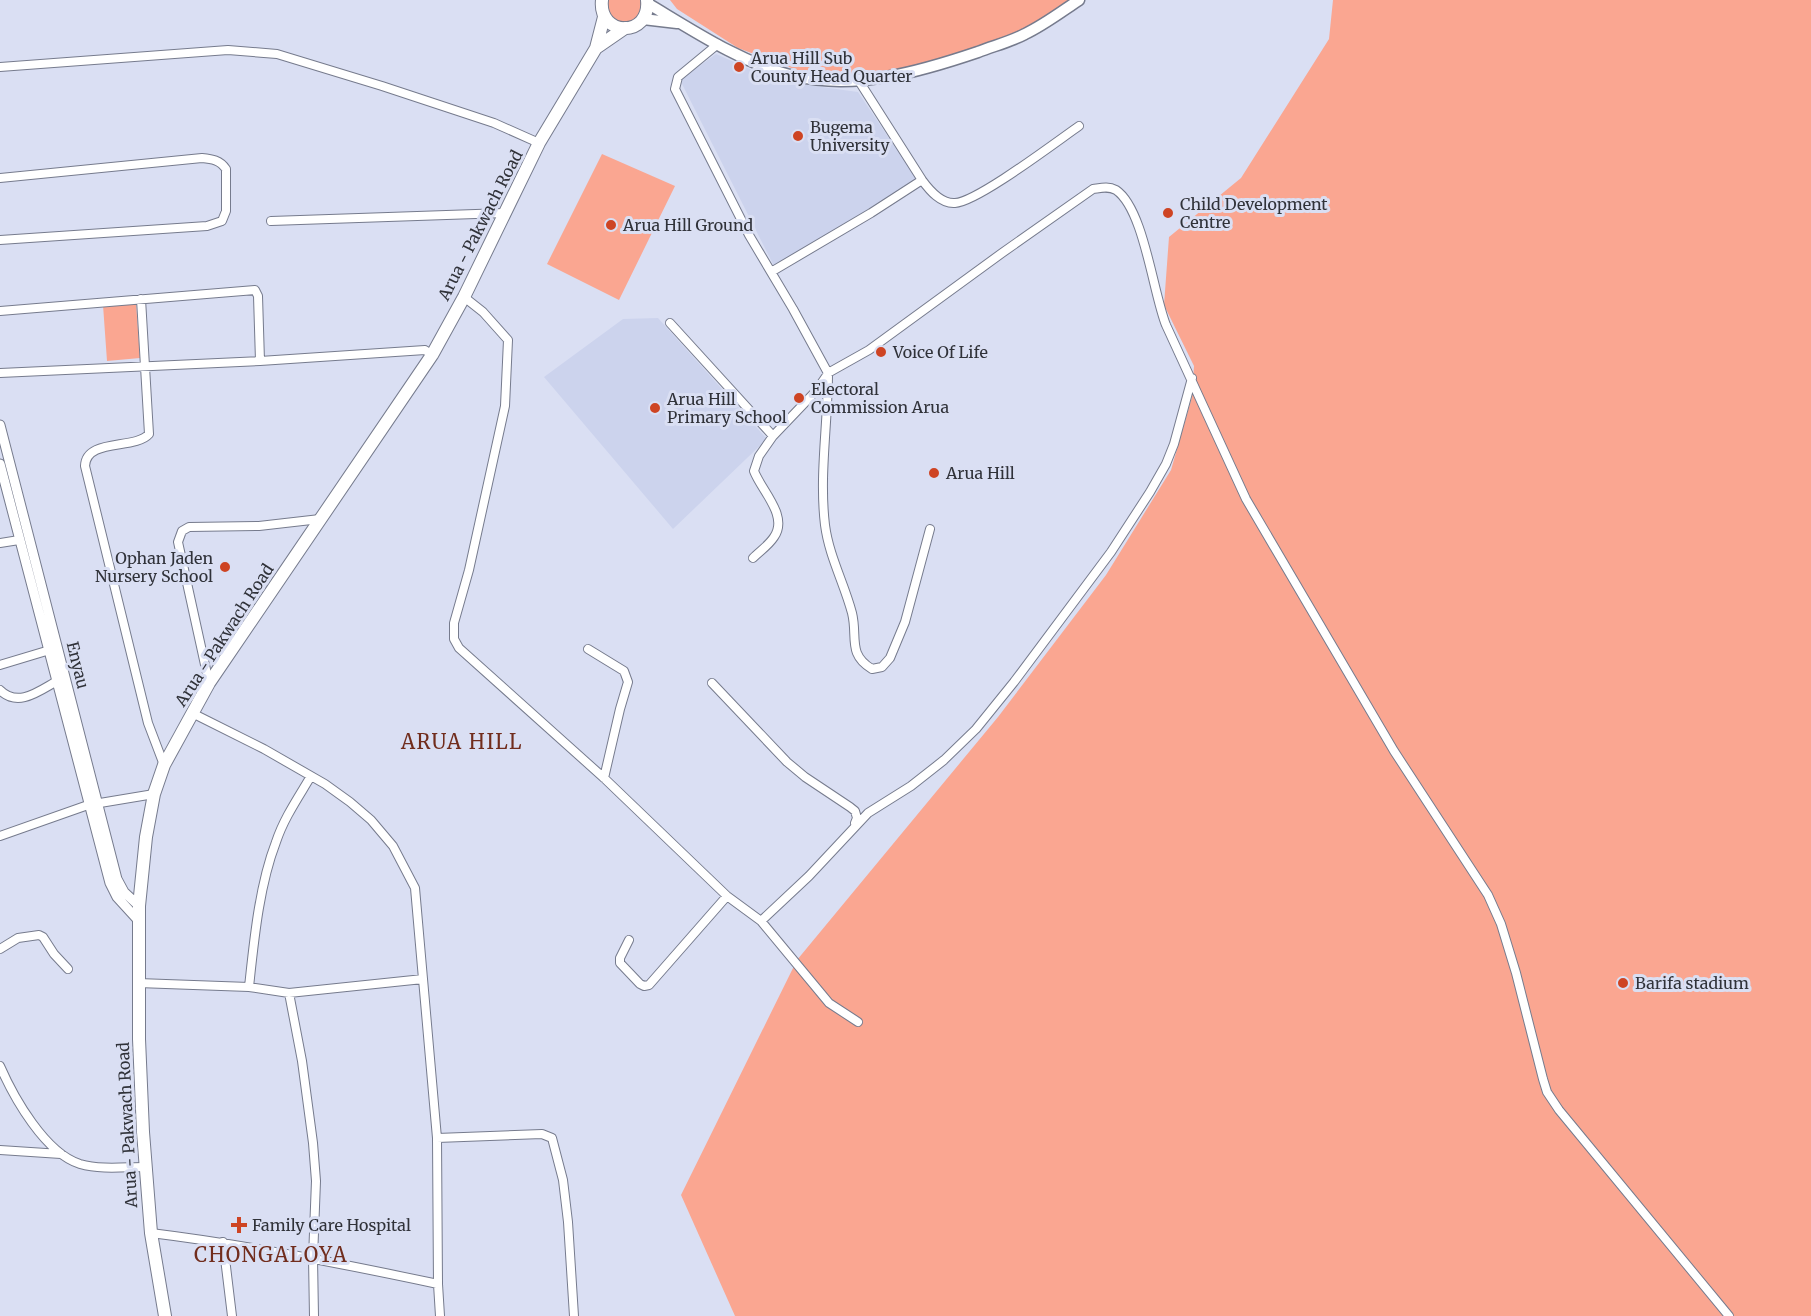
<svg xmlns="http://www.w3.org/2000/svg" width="1811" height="1316" font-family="Merriweather,serif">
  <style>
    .built { fill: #ccd3ed }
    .green { fill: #faa691 }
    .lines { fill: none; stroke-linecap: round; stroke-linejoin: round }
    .minor-casing { stroke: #767b8d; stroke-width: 10 }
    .tertiary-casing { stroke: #767b8d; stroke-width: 11 }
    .secondary-casing { stroke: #767b8d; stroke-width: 13 }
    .primary-casing { stroke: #767b8d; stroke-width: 14 }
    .minor { stroke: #fff; stroke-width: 8 }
    .tertiary { stroke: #fff; stroke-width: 9 }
    .secondary { stroke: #fff; stroke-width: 10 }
    .primary { stroke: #fff; stroke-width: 12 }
    .poi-dot { fill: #ce4423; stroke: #dadff3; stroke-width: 2 }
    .labels { text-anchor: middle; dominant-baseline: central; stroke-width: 6; stroke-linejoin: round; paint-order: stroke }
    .poi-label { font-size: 16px; fill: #303239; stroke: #dadff3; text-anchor: start }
    .street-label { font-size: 16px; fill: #303239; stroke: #dadff3 }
    .quarter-label { font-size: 20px; letter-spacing: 1.5px; fill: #712d1d; stroke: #dadff3 }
  </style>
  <rect width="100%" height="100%" fill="#dadff3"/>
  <path class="built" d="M716,54L761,74L800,84L858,92L917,180L774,266L680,80Z
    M658,318L767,439L673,529L544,377L623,319Z"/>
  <path class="green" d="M608,0H642L643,5L635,21L617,23L607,12Z
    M670,0H1076L1044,23L930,65L867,76L802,72L738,48L677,9Z
    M1333,0H1811V1316H735L681,1195L797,960L998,717L1106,575L1171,470L1192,397L1194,366L1164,305L1169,237L1241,178L1329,39Z
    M602,154L675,186L619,300L547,264Z
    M136,303L140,358L107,361L103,305Z"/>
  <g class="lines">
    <defs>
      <path id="minor" d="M718,44L678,77L675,89L749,235L793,309L828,373L869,350L1002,253L1093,189C1101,188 1108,186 1116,190C1144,209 1153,293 1166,325L1246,499L1394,751L1488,895L1501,924L1516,973L1543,1079L1547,1092L1559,1110L1729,1316
        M0,67L228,50L277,54L382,86L494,123L539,143
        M859,81L922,180C930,191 941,204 955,203C977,202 1056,142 1079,126
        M0,178L202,158C212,159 220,160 226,169V211L222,221L207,226L0,240
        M271,221L505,213
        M771,272L871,213L922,180
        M464,297L483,312L508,340L505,406L469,570L454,623V639L459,648L604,778L727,896L761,921L829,1003L858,1022
        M141,299L149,434C135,450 86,438 85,466L148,723L164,765
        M0,311L255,290L258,296L260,361
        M670,323L773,436L816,391L827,375
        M0,373L260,361L425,350L432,355
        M828,373C828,424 819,475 825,525C829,556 844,583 852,613C858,637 847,654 872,669L882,667L890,658L905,622L930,529
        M0,543L19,540
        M753,558C760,551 769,545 774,537C789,516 761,490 754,471L759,456L773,436
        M588,649L624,671L628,682L620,709L604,778
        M0,665L53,649
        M209,683L178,542L182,531L189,527L259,526L320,519
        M712,683L787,762L805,777L850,807L855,811L857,818L855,823
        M0,690C18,708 39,691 57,681
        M192,713L264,749L325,784L350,802L371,820L393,846L415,888L437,1138L438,1284L440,1316
        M0,836L88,805L154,794
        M761,921L809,876L868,813L911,786L944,760L976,729L1014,682L1111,552L1150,492L1166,464L1174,444L1192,378
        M629,940L620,958V963L640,984L644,986L649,985L727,896
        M0,949L18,938L39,935L43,937L54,954L68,969
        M138,983L249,987L289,993L423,979
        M249,987C254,941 259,886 276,842C284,818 298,798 311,776
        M289,993L302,1061L313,1143L316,1181L313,1258L314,1316
        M0,1066C14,1098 45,1153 80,1164C101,1170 124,1167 145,1167
        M437,1138L542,1134L552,1138L563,1180L568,1222L574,1316
        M0,1150L61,1154
        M151,1233C248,1245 343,1264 438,1284
        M223,1242L232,1316"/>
      <path id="tertiary" d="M0,425L117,879L124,892L139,906
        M0,464L110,883L117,897L138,920"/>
      <path id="secondary" d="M647,3C692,30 743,64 794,76C857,90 919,72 978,52C993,46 1010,42 1025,34C1044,25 1061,12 1079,0
        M643,19L677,23"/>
      <path id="primary" d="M602,0C598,37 651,38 647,0
        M596,48L625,28
        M165,1316L151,1233L143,1132L139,1039V906L146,837L154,794L164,765L209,683L432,355L464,297L539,143L596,48L604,17"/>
    </defs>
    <use href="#minor" class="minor-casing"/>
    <use href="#tertiary" class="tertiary-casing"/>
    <use href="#secondary" class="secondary-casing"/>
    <use href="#primary" class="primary-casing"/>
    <use href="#minor" class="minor"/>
    <use href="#tertiary" class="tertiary"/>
    <use href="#secondary" class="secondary"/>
    <use href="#primary" class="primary"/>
  </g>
  <g class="poi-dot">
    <circle cx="739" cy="67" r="6"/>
    <circle cx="798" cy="136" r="6"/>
    <circle cx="1168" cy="213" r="6"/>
    <circle cx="611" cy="225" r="6"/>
    <circle cx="881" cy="352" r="6"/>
    <circle cx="799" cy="398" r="6"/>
    <circle cx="655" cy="408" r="6"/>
    <circle cx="934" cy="473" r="6"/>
    <circle cx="225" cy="567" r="6"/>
    <circle cx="1623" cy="983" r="6"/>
    <path d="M236 1216h6v6h6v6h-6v6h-6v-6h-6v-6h6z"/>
  </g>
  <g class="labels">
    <g class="poi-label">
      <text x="751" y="58">Arua Hill Sub<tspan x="751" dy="18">County Head Quarter</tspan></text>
      <text x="810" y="127">Bugema<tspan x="810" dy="18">University</tspan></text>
      <text x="1180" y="204">Child Development<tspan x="1180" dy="18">Centre</tspan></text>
      <text x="623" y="225">Arua Hill Ground</text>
      <text x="893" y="352">Voice Of Life</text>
      <text x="811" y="389">Electoral<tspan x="811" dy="18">Commission Arua</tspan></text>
      <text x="667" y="399">Arua Hill<tspan x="667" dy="18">Primary School</tspan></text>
      <text x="946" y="473">Arua Hill</text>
      <text x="213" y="558" text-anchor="end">Ophan Jaden<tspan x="213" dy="18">Nursery School</tspan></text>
      <text x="1635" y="983">Barifa stadium</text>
      <text x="252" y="1225">Family Care Hospital</text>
    </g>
    <g class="street-label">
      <text transform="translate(480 225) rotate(-63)">Arua - Pakwach Road</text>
      <text transform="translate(224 635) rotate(-57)">Arua - Pakwach Road</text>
      <text transform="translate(78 665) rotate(76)">Enyau</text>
      <text transform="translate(127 1125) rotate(-93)">Arua - Pakwach Road</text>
    </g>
    <g class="quarter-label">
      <text x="462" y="741">ARUA HILL</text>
      <text x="271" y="1254">CHONGALOYA</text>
    </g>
  </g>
</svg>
